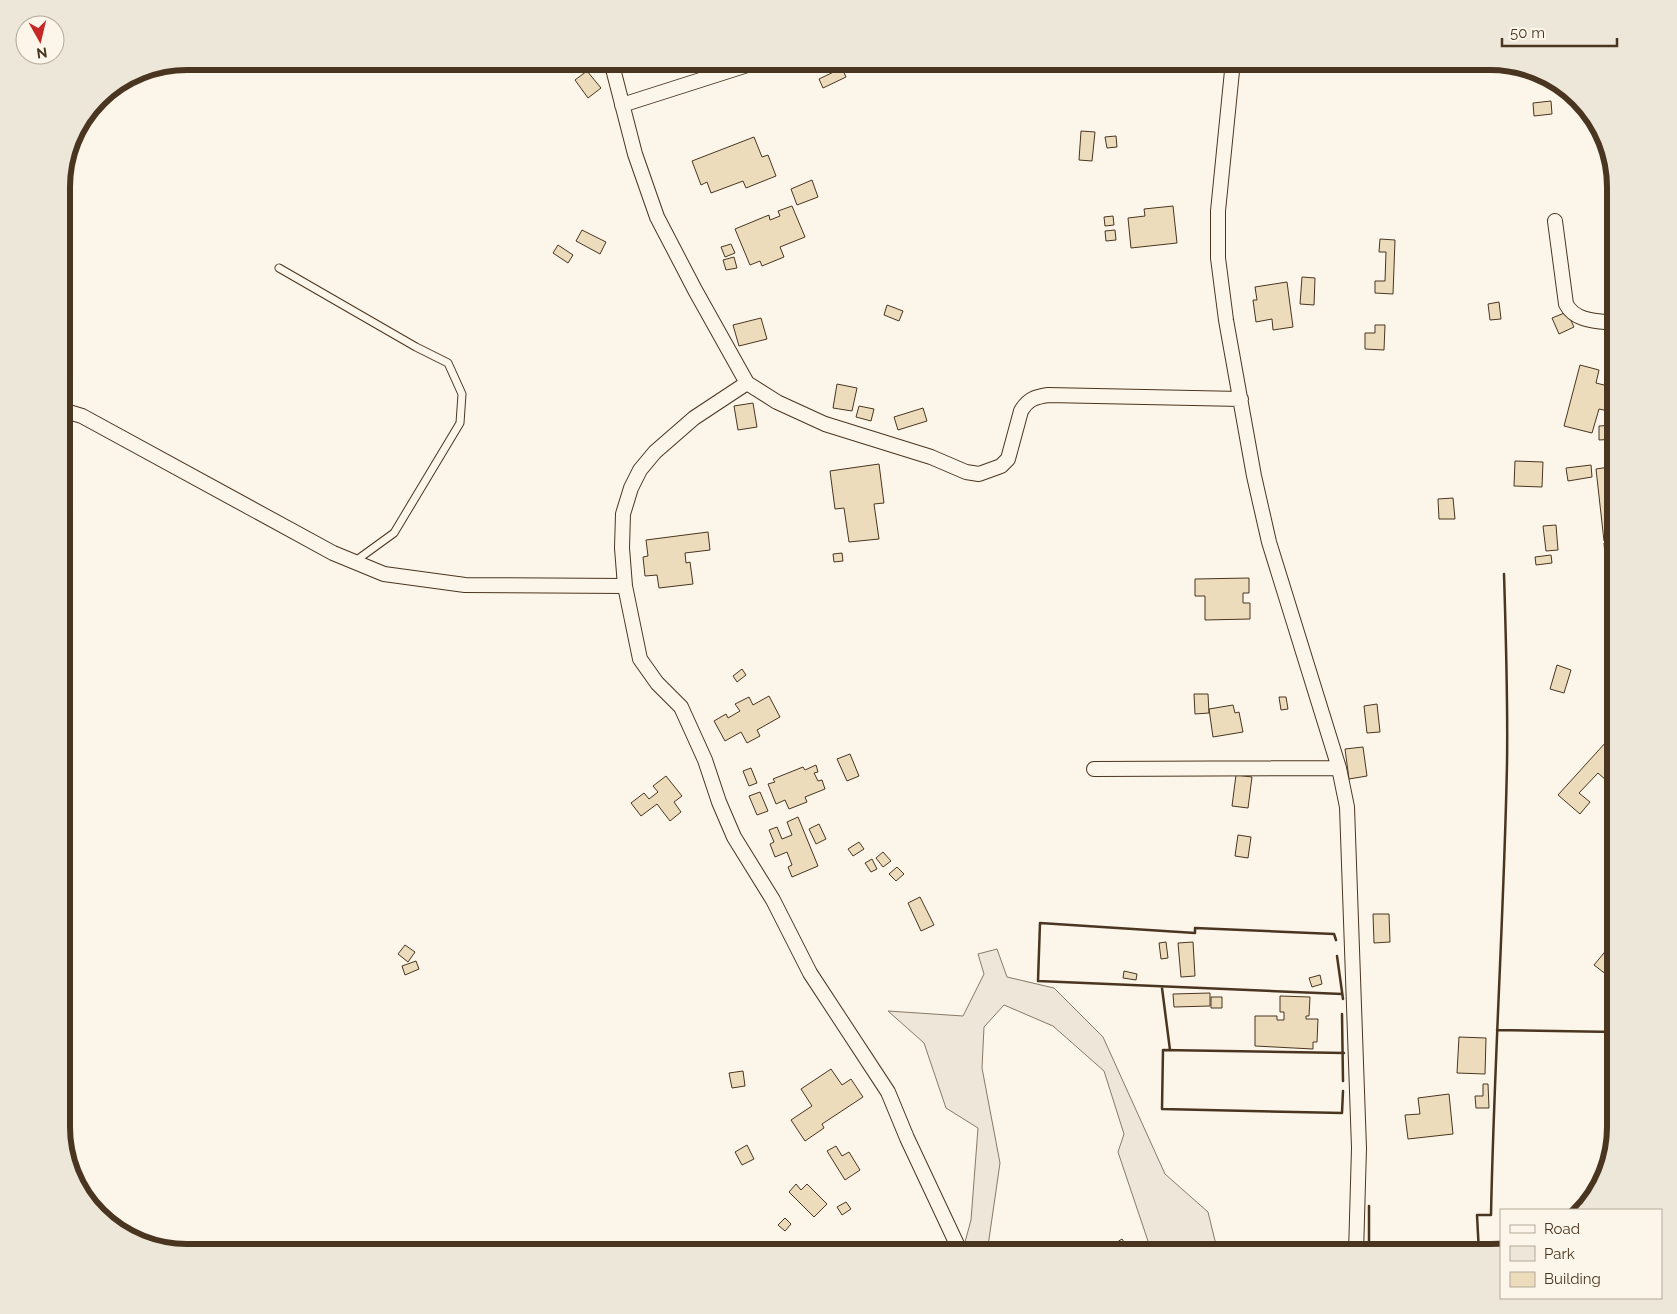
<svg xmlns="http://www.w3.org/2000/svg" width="1677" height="1314" font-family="Raleway,sans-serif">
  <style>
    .green { fill: #ede6d9; stroke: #887966 }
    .building { fill: #ecdcbc; stroke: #4a3520 }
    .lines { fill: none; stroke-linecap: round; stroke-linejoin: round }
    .service-casing { stroke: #4a3520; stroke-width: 9 }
    .minor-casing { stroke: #4a3520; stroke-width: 16 }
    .service { stroke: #fbf6e9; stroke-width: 7 }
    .minor { stroke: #fbf6e9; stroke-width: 14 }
    .wall { stroke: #4a3520; stroke-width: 2.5 }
    .rim { fill: none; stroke: #4a3520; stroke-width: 6 }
  </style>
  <rect width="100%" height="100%" fill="#fbf6e9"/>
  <path class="green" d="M997,949L1007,977L1054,988L1103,1037L1165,1174L1208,1212L1218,1253H1152L1118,1152L1124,1134L1104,1071L1053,1026L1004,1005L984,1027L982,1068L1000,1163L987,1253H962L971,1220L978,1128L946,1108L924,1043L888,1011L963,1016L984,974L978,954Z"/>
  <path class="building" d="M1111,61H1127V70L1112,71Z
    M1171,61H1199V65L1171,71Z
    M842,68L846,77L823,88L819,79Z
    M587,71L601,88L588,98L575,80Z
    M1551,101L1552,114L1534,116L1533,103Z
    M1081,131L1095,132L1092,161L1079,160Z
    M1116,136L1117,147L1107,148L1105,137Z
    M754,137L762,157L768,155L776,176L746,188L743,181L711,193L707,182L701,185L692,161Z
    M812,180L818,197L797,205L791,189Z
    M1614,181L1616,198L1610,199L1607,182Z
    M792,206L805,237L780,247L784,257L762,266L760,261L750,265L735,229L769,215L770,220L780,216L778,211Z
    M1173,206L1177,243L1131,248L1128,218L1145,216L1144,209Z
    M1113,216L1114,225L1105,226L1104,217Z
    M582,230L606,242L600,254L576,241Z
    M1115,230L1116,240L1106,241L1105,231Z
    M1380,239L1395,240L1393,294L1375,293V281H1385L1386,252H1379Z
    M731,244L735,253L725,257L721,247Z
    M558,245L573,255L568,263L553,253Z
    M734,257L737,268L726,270L723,260Z
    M1302,277L1315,278L1314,305L1300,304Z
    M1287,282L1293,327L1273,330L1272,319L1256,322L1253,300H1257L1255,287Z
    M1499,302L1501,319L1490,320L1488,304Z
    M887,305L903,311L899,321L884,315Z
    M1567,312L1574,327L1559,334L1552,318Z
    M761,318L767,339L739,346L733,325Z
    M1375,325H1385L1384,350L1365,349V333H1375Z
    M1580,365L1599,370L1596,383L1616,388L1613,412L1599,409L1592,433L1564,426Z
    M837,384L857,388L852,411L833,408Z
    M753,403L757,427L738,430L734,406Z
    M859,406L874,409L871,421L856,417Z
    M923,408L927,421L898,430L894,417Z
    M1615,425L1616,439L1599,440V426Z
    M1515,461L1543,462L1542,487L1514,486Z
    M879,464L884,503L874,504L879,539L849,542L844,508L835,509L830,471Z
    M1591,465L1592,477L1568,481L1566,468Z
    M1616,466V540L1604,541L1596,469Z
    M1453,498L1455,519H1439L1438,499Z
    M1556,525L1558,550L1546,551L1543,526Z
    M708,532L710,550L685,553L686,563L690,562L693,584L659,588L657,575L645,576L643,557L648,556L646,540Z
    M1616,542V554L1605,555L1604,543Z
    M842,553L843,561L834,562L833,554Z
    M1551,555L1552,563L1536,565L1535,557Z
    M1249,578V593H1243V603H1250V619L1205,620V596H1195V579Z
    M1557,665L1571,670L1564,693L1550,689Z
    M742,669L746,675L737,682L733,676Z
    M1194,694H1208L1209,713L1195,714Z
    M769,696L780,717L757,730L760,736L747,743L741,732L725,741L714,721L726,714L728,718L740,711L735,704L749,697L753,705Z
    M1279,697H1286L1288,709L1281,710Z
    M1377,704L1380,732L1367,733L1364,706Z
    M1233,705L1235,713L1239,712L1243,732L1213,737L1209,709Z
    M1616,731V789L1598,773L1579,793L1590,802L1580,814L1558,795Z
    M1363,747L1367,776L1349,779L1345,749Z
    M850,754L859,776L847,781L837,759Z
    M816,765L818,772L814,773L818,781L822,780L825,789L805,797L807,802L789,809L785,800L776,804L768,784L775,782L773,779L803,767L805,770Z
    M751,768L757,783L749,786L743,771Z
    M1236,775L1252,777L1248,808L1232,806Z
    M666,776L682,796L674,802L681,812L670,821L657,804L641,816L631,803L644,793L649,799L658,792L653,786Z
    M760,792L768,811L757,815L749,796Z
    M798,817L818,866L792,877L788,867L792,865L787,852L775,857L770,844L774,842L769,830L777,827L782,839L792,835L787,822Z
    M819,824L826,839L816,844L809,829Z
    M1238,835L1251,837L1248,858L1235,856Z
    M859,842L864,849L853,856L848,849Z
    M883,852L891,861L883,867L876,858Z
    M872,859L877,869L871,872L865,863Z
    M897,867L904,874L896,881L889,874Z
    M920,897L934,925L921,931L908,903Z
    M1373,914H1389L1390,942L1374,943Z
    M1166,942L1168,958L1161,959L1159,943Z
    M1193,942L1195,976L1181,977L1178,943Z
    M405,945L415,952L408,962L398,954Z
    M1616,945V982L1594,965L1608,948L1612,951Z
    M416,961L419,969L405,975L402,966Z
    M1124,971L1137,974L1136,980L1123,978Z
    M1320,975L1322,984L1312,987L1309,978Z
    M1210,993V1006L1174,1007L1173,994Z
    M1280,996L1310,997L1309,1016H1306V1019H1318L1317,1042H1313V1049L1255,1046V1016H1277V1020H1284V1012H1280Z
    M1211,997H1222V1008H1211Z
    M1459,1037L1486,1038L1485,1074L1457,1073Z
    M831,1069L842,1085L851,1079L863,1097L822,1124L824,1128L805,1141L791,1120L812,1106L801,1089Z
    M743,1071L745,1086L732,1088L729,1073Z
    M1483,1084H1488L1489,1108H1476L1475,1096H1483Z
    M1449,1094L1453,1134L1408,1139L1405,1115L1420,1114L1418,1098Z
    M747,1145L754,1159L742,1165L735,1152Z
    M836,1146L842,1156L849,1152L860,1170L845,1180L827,1151Z
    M796,1184L801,1190L807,1184L827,1204L814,1217L789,1192Z
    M846,1202L851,1209L842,1215L837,1207Z
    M785,1218L791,1224L785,1231L778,1225Z
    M1122,1239L1129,1249L1123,1253H1120L1114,1244Z"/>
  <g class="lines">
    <defs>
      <path id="service" d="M279,268L416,347L448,363L462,394L460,423L394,533L354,562"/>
      <path id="minor" d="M611,61L635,154L657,217L695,290L747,383L777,402L825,424L931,457L966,472L979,474L1001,466L1008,459L1021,411C1028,399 1035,397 1048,395L1241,399
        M1233,61L1218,211V258L1226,320L1254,476L1269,542L1339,768L1347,807L1359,1148L1356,1253
        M622,105L760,61
        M1555,221L1566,304C1575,322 1598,321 1616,323
        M747,383L694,418L655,452L640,470L631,488L623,514L622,548L625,586L640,659L657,683L681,707L705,760L719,802L734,837L773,900L810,973L888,1092L907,1138L961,1253
        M62,410L82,416L333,553L384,574L465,585L625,586
        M1094,769L1339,768"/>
    </defs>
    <use href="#service" class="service-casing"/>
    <use href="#minor" class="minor-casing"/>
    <use href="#service" class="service"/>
    <use href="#minor" class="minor"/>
    <path class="wall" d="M1336,940L1334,934L1195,928V933L1040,923L1038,981L1342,994
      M1337,956L1343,999
      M1162,988L1170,1050
      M1342,1014L1343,1081
      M1497,1030L1616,1032
      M1343,1091L1342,1113L1162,1109L1163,1050L1344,1053
      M1369,1253V1206
      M1479,1253L1477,1215H1491C1494,1064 1504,914 1507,764C1508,701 1506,638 1504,574"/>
  </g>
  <path d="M0 0H1677V1314H0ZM187 70H1490A117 117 0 0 1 1607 187V1127A117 117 0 0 1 1490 1244H187A117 117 0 0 1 70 1127V187A117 117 0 0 1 187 70Z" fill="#ede7d9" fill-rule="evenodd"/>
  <path class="rim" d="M187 70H1490A117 117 0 0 1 1607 187V1127A117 117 0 0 1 1490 1244H187A117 117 0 0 1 70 1127V187A117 117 0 0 1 187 70Z"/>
  <rect x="1500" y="1209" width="162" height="90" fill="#fbf6e9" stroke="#b4a999"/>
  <rect x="1510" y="1225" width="25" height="8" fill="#fbf6e9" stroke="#b4a999"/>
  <text x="1544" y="1234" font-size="15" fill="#4a3520">Road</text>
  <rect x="1510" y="1246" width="25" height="15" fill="#ede6d9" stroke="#b4a999"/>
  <text x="1544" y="1259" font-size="15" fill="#4a3520">Park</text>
  <rect x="1510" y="1272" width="25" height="15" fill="#ecdcbc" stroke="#b4a999"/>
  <text x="1544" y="1284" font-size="15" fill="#4a3520">Building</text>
  <g transform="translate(40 40) rotate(172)"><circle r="24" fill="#fbf6e9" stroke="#b4a999"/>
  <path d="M0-4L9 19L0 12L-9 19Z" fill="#c62828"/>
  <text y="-8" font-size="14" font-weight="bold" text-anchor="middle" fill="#4a3520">N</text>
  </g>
  <path d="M1502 38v8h115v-8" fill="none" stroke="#4a3520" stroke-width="2.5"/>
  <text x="1510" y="38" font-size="15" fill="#4a3520" stroke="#fbf6e9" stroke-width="4" paint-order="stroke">50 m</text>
</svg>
